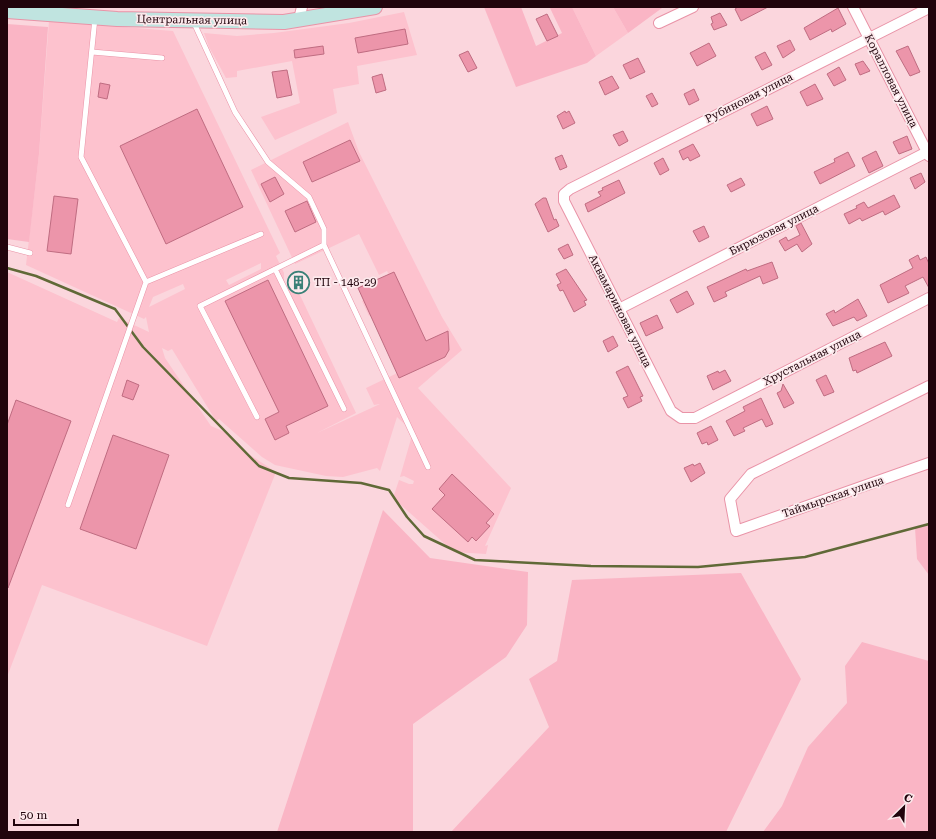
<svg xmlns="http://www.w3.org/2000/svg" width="936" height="839" font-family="'Roboto Serif',serif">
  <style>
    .built { fill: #fdc2ce; fill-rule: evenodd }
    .green { fill: #fab5c5 }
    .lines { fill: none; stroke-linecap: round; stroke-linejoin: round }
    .stream { stroke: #606937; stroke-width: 2.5 }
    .building { fill: #ec95aa; stroke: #bf6c81 }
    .lane-casing { stroke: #e993a7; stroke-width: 6 }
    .street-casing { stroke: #e993a7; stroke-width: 12 }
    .secondary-casing { stroke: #e993a7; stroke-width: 16 }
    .lane { stroke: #fff; stroke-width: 5 }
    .street { stroke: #fff; stroke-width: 10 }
    .secondary { stroke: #c0e4e0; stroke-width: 14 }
    .labels { text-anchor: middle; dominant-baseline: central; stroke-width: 3.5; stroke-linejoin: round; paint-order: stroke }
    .street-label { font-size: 11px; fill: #21040c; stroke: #fce9ec }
    .poi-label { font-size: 11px; fill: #21040c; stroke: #fce9ec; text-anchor: start }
  </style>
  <rect width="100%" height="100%" fill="#fbd6dd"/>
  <path class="built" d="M572,7H613L628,33L596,56Z
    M404,12L417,55L357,66L359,84L333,89L337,113L275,140L261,117L300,103L292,61L237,71V77L226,78L209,47L204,33L237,36L274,33L349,23Z
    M49,21L173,31L280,253L276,256L284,273V280L287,287L298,291L356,413L317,433L380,404L374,405L366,388L412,366L385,308L369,316L362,301L394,285L387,271L379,275L359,234L295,264L251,170L348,122L359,152L442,317L462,350L418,388L511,488L485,546L488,545L486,554L454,552L393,498L399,480L409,484H413L414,481L404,476L400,477L413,432L397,417L380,471L377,468L343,477L326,476L275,465L262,457L219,419L216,421L172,349L168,351L162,348L165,358L211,426L225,432L247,453L276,472L207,646L42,585L7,677V272L117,322L119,318L149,332L146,317L144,319L26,265L39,154ZM261,263V269L229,285L226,280ZM183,284L185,289L149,307L153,297Z"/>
  <path class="green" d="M484,7H521L536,46L562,33L550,8L572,7L596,56L587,63L516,87Z
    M613,7H662V8L628,33Z
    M7,24L48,27L39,154L29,242L7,239Z
    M383,510L430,558L528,572L527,625L506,657L413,724V832H277Z
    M929,525V575L917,559L915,528Z
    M741,573L801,679L726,832H451L549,727L529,679L557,661L572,580Z
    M862,642L929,661V832H763L782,806L808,747L847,703L845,666Z"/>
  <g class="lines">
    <path class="stream" d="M7,268L36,276L115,309L143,347L259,466L289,478L361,483L389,490L407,517L424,536L475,560L591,566L698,567L805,557L929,524"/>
  </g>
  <path class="building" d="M738,7H768L741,21L735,9Z
    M838,8L846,24L832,32L831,29L810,40L804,28Z
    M720,13L727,25L714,30L711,24L713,23L711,17Z
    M547,14L558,36L547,41L536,19Z
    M405,29L408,44L358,53L355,38Z
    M790,40L795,50L783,58L777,46Z
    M709,43L716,56L697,66L690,53Z
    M323,46L324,54L295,58L294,50Z
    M908,46L920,72L910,76L896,51Z
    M468,51L477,68L468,72L459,55Z
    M765,52L772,65L762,70L755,57Z
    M638,58L645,72L630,79L623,65Z
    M863,61L870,71L860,75L855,64Z
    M839,67L846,80L834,86L827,74Z
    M287,70L292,95L277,98L272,72Z
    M382,74L386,90L376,93L372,77Z
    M612,76L619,88L605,95L599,82Z
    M100,83L110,85L107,99L98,97Z
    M815,84L823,99L807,106L800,92Z
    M694,89L699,100L689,105L684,94Z
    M652,93L658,104L652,107L646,96Z
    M767,106L773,119L757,126L751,114Z
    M197,109L243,207L166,244L120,146Z
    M565,111L566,113L569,111L575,123L563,129L557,116Z
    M623,131L628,141L619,146L613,135Z
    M907,136L912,149L899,154L893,142Z
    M350,140L360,161L312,182L303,162Z
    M693,144L700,156L690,161L688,157L683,160L679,151Z
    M876,151L883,166L869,173L862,158Z
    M848,152L855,166L820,184L814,172L835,162L834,159Z
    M562,155L567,167L560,170L555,158Z
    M663,158L669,170L660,175L654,163Z
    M921,173L925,182L915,189L910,178Z
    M275,177L284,194L270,202L261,184Z
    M741,178L745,185L731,192L727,185Z
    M619,180L625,193L588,212L585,204L601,196L598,192L603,190L602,188Z
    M894,195L900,207L885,215L883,211L862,221L860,218L849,224L844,214L857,208L856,206L864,202L868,208Z
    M54,196L78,199L71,254L47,251Z
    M543,198H546L554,220L556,219L559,226L548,232L535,204Z
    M307,201L316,222L295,232L285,211Z
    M801,223L812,244L802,252L797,244L785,251L779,241L786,237L788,241L800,235L796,226Z
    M704,226L709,237L699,242L693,231Z
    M568,244L573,255L564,259L558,249Z
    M918,255L920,260L926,257L929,264V288L923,277L905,286L909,293L888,303L880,285L913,268L909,260Z
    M772,262L778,278L763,284L760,276L725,292L727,296L714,302L707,287L746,269L747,271Z
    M566,269L587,300L584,301L586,305L574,312L563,290L560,291L557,285L561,283L556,274Z
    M394,272L426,341L448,331L449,350L445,357L399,378L358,288Z
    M302,277L305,285L297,288L293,280Z
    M268,280L328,406L286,426L289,433L275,440L265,419L279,412L225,301Z
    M687,291L694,304L677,313L670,300Z
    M858,299L867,316L857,321L854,317L833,326L826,314L834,310L835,313Z
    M657,315L663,328L646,336L640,323Z
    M613,336L618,346L608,352L603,341Z
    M885,342L892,356L857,373L856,370L853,371L849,358Z
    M628,366L643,396L640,397L642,401L628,408L623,398L628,396L616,372Z
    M725,370L731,381L713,390L707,376L718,371L719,373Z
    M826,375L834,392L824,396L816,380Z
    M127,380L139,385L133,400L122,396Z
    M783,384L794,403L784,408L777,393L781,391Z
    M761,398L773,424L766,427L762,419L743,428L745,431L734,436L726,421L745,411L743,407Z
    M16,400L71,421L8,588L7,425Z
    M711,426L718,440L708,445L707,442L702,444L697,433Z
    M113,435L169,455L136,549L80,529Z
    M700,463L705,473L691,482L684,468L693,464L694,466Z
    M452,474L494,514L486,523L490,526L476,541L472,537L468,542L432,509L445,495L439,489Z"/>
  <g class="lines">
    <defs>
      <path id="lane" d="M95,18L81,157L146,282L261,234
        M194,23L235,112L268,162L309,197L324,229V245L428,467
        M92,52L162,58
        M7,247L30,253
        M275,269L344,409
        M257,417L200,306L324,245
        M68,505L146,282"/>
      <path id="street" d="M853,7L929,156
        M929,8L570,189L564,194V201L671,411L681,418H695L929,298
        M299,19L302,7
        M659,23L693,7
        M619,309L929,151
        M929,386L751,474L730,499L736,531L929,463"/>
      <path id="secondary" d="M7,11L117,19L284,22L375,7"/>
    </defs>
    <use href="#lane" class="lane-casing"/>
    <use href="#street" class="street-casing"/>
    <use href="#secondary" class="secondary-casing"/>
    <use href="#lane" class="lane"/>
    <use href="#street" class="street"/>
    <use href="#secondary" class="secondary"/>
  </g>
  <defs>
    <symbol id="building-ring" viewBox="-11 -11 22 22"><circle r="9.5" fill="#fce9ec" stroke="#3a8077" stroke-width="1.5"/><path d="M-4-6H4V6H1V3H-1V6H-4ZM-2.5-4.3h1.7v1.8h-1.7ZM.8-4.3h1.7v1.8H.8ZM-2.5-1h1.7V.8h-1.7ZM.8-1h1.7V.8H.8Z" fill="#3a8077"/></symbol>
  </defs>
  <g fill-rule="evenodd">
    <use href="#building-ring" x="286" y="270" width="25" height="25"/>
  </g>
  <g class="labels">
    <g class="street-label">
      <text transform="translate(192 20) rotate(1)">Центральная улица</text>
      <text transform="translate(891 81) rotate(63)">Коралловая улица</text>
      <text transform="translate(749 98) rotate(-27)">Рубиновая улица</text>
      <text transform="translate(774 230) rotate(-27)">Бирюзовая улица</text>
      <text transform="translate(620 311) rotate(63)">Аквамариновая улица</text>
      <text transform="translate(812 358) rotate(-27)">Хрустальная улица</text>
      <text transform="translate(833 497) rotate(-19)">Таймырская улица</text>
    </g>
    <g class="poi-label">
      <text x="314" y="282">ТП - 148-29</text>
    </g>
  </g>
  <rect width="936" height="839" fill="none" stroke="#21040c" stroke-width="16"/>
  <g transform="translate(904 807) rotate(24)" stroke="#fce9ec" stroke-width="3" paint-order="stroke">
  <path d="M0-3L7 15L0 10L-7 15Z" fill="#21040c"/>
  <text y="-6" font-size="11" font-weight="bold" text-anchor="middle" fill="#21040c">С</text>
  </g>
  <path d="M14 819v6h64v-6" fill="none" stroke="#21040c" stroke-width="2"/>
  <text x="20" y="819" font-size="12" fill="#21040c" stroke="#fce9ec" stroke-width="3" paint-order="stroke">50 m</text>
</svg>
